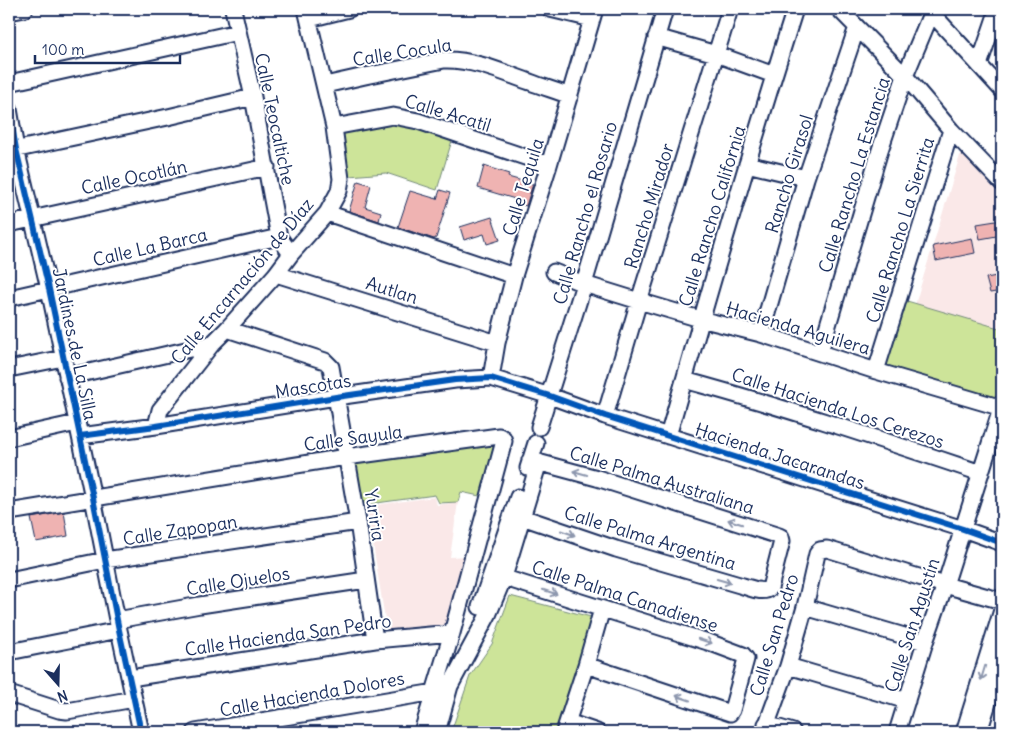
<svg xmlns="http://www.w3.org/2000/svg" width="1011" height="741" font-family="Delius,sans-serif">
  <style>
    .built { fill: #fae8e8 }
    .green { fill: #cde499; stroke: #748a7c }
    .building { fill: #efb3b2; stroke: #1b2f5e }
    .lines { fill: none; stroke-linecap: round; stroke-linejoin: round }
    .minor-casing { stroke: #1b2f5e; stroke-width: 19 }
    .minor { stroke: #fff; stroke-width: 15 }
    .cycleway-casing { stroke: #fff; stroke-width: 9 }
    .cycleway { stroke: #0057b8; stroke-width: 6 }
    .oneway { stroke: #8d97ae }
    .labels { text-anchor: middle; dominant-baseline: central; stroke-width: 4; stroke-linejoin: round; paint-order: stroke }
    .street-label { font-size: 18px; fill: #1b2f5e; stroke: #fff }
  </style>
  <rect width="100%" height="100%" fill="#fff"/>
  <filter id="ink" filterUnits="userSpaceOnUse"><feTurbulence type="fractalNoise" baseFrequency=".02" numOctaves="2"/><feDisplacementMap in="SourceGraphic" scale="10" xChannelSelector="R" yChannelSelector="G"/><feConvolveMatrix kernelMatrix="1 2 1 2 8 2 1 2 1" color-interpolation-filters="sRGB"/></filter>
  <g filter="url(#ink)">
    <path class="built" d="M962,149L1002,192V335L914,308Z
      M435,497L437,505L458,502L450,557L467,556L446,630L388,638L367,506Z"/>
    <path class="green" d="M391,121L453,137L437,190L386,173L349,176L338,131Z
      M907,301L1002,329V388L998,401L886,366Z
      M496,441L484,497L461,492L458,502L439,503L435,495L362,505L355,460Z
      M510,596L595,618L558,732H451L470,676L492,644Z"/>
    <path class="building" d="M484,166L509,174L508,177L533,184L526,206L513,202L515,199L478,188Z
      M358,181L371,185L365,207L381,212L379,221L349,211Z
      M440,190L450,193L436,238L434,239L398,227L410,191L437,199Z
      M492,217L500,240L487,244L484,234L464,240L460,227Z
      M1002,220V235L980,239L977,224Z
      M972,238L975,253L936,261L933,246Z
      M1002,275V291L990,293L986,278Z
      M64,512L68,536L36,542L31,518Z"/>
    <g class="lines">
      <defs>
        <path id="minor" d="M233,9L253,97L279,237
          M550,9L592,19
          M839,9L905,76L951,130L1002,183
          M928,9L1002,90
          M9,12L25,9
          M309,19L349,9
          M656,37L716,54L774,75
          M979,65L998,9
          M9,83L238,32
          M325,85L365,76L444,60C473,59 502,72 530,82C543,87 557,91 570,96
          M9,109L16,149L49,289L93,498L119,630L141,732
          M334,127L393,116L418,121L549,165
          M9,151L168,117L253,97
          M747,164L806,178
          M327,213L514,276
          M9,224L267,167
          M554,272L584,284L639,301L700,319L761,334L876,371L1002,408
          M276,274L497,343
          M9,298L279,237L291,254
          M227,329L325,361L331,367L358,522L375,640
          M761,334L806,178L857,27
          M820,352L880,150L905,76L933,9
          M9,369L63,358
          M876,371L951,130
          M67,377L212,344
          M491,378L497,343L514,276L549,165L595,9
          M684,380C784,407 882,440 981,473
          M605,416L639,301L730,9
          M156,426L160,410L164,405L212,344L227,329L276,274L291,254L327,213L339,191L341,179L334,127L306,9
          M539,427L584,284L665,9
          M80,436L156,426L336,397L455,380L491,378L550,396L605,416L963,529L1002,543
          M668,436C709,293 750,150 795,9
          M9,438L77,423
          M528,468L536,443
          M9,512L346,457L499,436L503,438L504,441L452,633L422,732
          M522,517L616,549L743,586C751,588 763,594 770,588L782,541L781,537L779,536L597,478L530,460
          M492,574L711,643L743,655L746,659L732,710L730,713L586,665
          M9,580L105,560L358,522
          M480,607L518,497
          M805,607L925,642
          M117,620L200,605L366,580
          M9,652L119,630
          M788,666L907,701
          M130,678L375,640L452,633
          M9,694L59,710L67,711L134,699
          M568,722L597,732
          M766,724L793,732
          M195,732L435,692
          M437,732L450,686L488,615L504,577L539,462
          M564,732L586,665L602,609
          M764,732L788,666L805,607L817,554L820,550L827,549L945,585L1002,601
          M897,732L925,642L945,585L1002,406
          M964,732L1002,610
          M979,732L1002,658"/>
      </defs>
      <use href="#minor" class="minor-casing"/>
      <use href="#minor" class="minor"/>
      <defs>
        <path id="cycleway" d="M9,109L16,149L49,289L93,498L119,630L141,732
          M80,436L156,426L336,397L455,380L491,378L550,396L605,416L963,529L1002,543"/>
      </defs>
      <use href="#cycleway" class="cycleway-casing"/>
      <use href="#cycleway" class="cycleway"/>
    </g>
    <defs><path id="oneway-shaft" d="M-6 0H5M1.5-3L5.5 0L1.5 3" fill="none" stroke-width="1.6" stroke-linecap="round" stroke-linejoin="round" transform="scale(1.25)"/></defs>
    <g class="oneway">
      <use href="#oneway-shaft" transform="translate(580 473) rotate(-164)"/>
      <use href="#oneway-shaft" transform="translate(735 522) rotate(-162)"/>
      <use href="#oneway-shaft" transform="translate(568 533) rotate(19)"/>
      <use href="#oneway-shaft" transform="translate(724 581) rotate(16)"/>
      <use href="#oneway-shaft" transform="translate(550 592) rotate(18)"/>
      <use href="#oneway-shaft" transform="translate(705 641) rotate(18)"/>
      <use href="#oneway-shaft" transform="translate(983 673) rotate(107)"/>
      <use href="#oneway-shaft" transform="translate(683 698) rotate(-161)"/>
    </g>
  </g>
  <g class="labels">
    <g class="street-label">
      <text transform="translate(402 52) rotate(-9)">Calle Cocula</text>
      <text transform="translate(448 113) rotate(17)">Calle Acatil</text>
      <text transform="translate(275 119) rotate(78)">Calle Teocaltiche</text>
      <text transform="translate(789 174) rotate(-73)">Rancho Girasol</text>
      <text transform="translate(854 175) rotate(-73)">Calle Rancho La Estancia</text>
      <text transform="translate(134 177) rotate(-12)">Calle Ocotlán</text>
      <text transform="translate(523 187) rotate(-73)">Calle Tequila</text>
      <text transform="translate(649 206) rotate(-73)">Rancho Mirador</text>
      <text transform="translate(585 213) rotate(-74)">Calle Rancho el Rosario</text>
      <text transform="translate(712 216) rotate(-73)">Calle Rancho California</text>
      <text transform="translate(900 230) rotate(-73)">Calle Rancho La Sierrita</text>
      <text transform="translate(150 247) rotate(-13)">Calle La Barca</text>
      <text transform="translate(242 281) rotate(-50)">Calle Encarnación de Díaz</text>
      <text transform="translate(392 290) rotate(17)">Autlan</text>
      <text transform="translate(798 328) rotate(16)">Hacienda Aguilera</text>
      <text transform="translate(75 344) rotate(78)">Jardines de La Silla</text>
      <text transform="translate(313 386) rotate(-9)">Mascotas</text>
      <text transform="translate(838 408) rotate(18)">Calle Hacienda Los Cerezos</text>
      <text transform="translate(353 438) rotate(-8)">Calle Sayula</text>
      <text transform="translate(780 456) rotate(18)">Hacienda Jacarandas</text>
      <text transform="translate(662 480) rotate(17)">Calle Palma Australiana</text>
      <text transform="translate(375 515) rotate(81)">Yuriria</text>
      <text transform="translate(180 530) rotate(-9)">Calle Zapopan</text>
      <text transform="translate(650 538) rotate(17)">Calle Palma Argentina</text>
      <text transform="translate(238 581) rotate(-9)">Calle Ojuelos</text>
      <text transform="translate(625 596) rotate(18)">Calle Palma Canadiense</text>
      <text transform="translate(912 625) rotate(-72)">Calle San Agustín</text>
      <text transform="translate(288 635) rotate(-8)">Calle Hacienda San Pedro</text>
      <text transform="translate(774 635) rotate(-73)">Calle San Pedro</text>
      <text transform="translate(312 694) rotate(-10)">Calle Hacienda Dolores</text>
    </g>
  </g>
  <rect width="1011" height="741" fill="none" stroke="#fff" stroke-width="30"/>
  <rect x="15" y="15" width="981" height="711" fill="none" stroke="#1b2f5e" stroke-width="2" filter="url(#ink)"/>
  <g transform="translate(58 684) rotate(160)" stroke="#ffffff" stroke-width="4" paint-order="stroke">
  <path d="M0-4L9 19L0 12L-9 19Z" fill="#1b2f5e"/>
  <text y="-8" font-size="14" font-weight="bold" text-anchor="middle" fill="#1b2f5e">N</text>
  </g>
  <path d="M35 55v8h145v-8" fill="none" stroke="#1b2f5e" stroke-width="2.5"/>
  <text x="42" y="55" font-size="15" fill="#1b2f5e" stroke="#ffffff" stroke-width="4" paint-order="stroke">100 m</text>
</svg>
